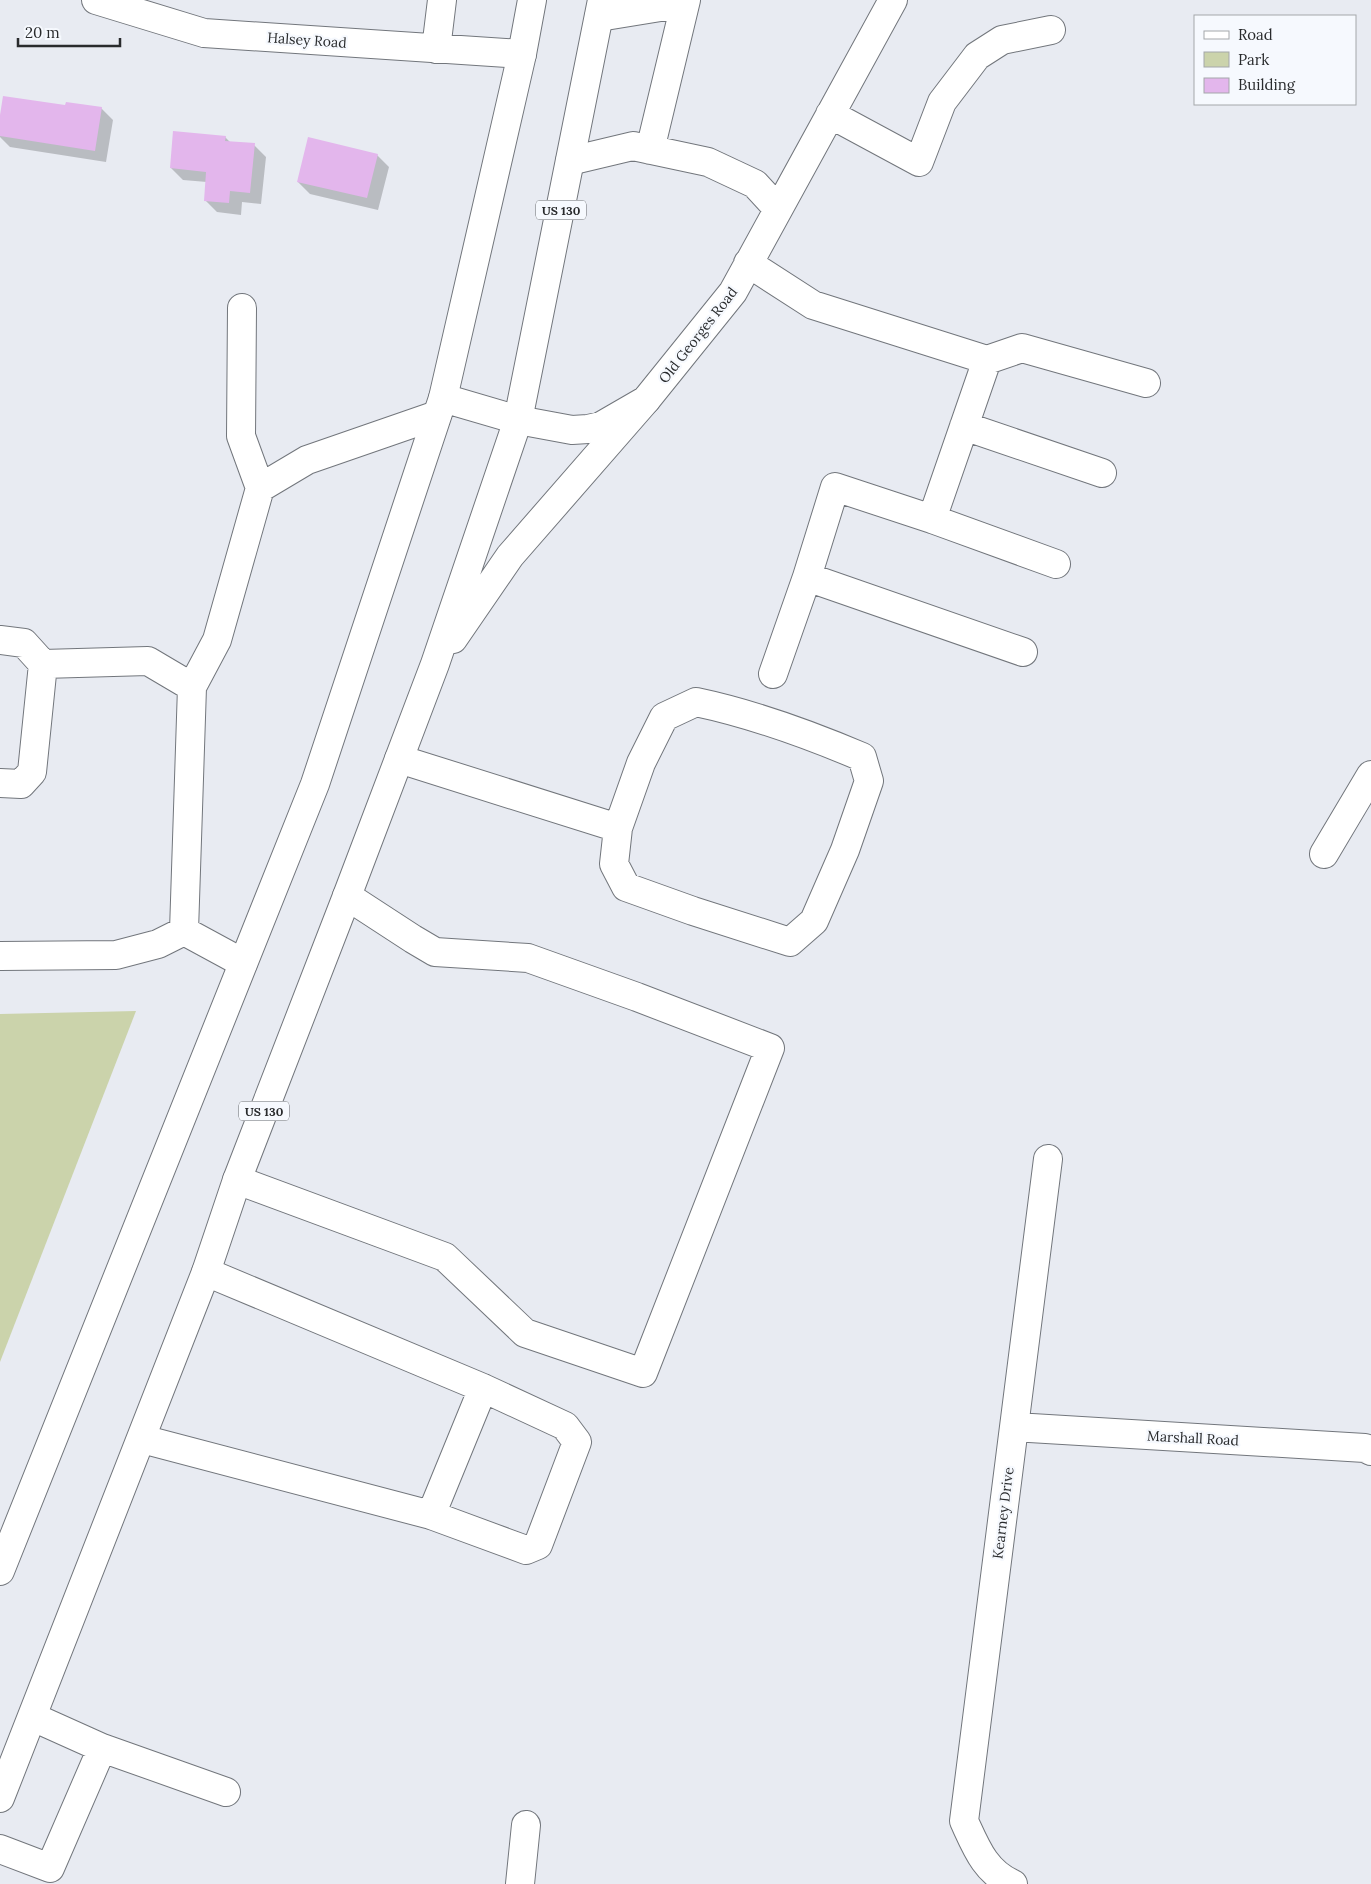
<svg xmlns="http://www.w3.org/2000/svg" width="1371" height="1884" font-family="Lora,serif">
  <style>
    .green { fill: #cbd3ab }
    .shadow { fill: #0003 }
    .building { fill: #e3b6ec }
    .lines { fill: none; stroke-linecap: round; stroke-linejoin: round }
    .minor-casing { stroke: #72767c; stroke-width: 30 }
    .highway-casing { stroke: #72767c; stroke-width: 30 }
    .minor { stroke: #fff; stroke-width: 28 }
    .highway { stroke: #fff; stroke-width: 28 }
    .labels { text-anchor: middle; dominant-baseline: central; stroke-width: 4.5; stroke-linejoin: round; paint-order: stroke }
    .shield { fill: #f6f9fe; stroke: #66696c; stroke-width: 1 }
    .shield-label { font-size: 12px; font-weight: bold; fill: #292b2d }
    .street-label { font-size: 14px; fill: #292b2d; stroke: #f6f9fe }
  </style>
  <rect width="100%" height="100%" fill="#e8ebf2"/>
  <path class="green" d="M136,1011L0,1362V1014Z"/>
  <path class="shadow" d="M66,106L101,108L113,120L106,162L10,147L0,137V123Z
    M225,137L230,142L254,145L266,157L261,204L242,202L241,215L217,212L205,200L207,182L183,180L171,168Z
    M377,155L389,167L378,210L310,194L298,182Z"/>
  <path class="building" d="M3,96L65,105L66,102L102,107L95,151L0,136V115Z
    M173,131L226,136L225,141L255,143L250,193L230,191L229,203L204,201L206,172L170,168Z
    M308,137L378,154L367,198L297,182Z"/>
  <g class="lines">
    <defs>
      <path id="minor" d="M96,0L204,33L522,54
        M599,17L685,3
        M436,49L442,0
        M830,114L919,162L942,102L977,56L1002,40L1051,30
        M650,150L686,0
        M570,161L633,146L708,162L755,184L778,209
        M748,263L813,305L987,360L932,519
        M242,308L241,436L260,488
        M987,360L1022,348L1146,383
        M443,398L518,420L572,430L588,429L601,426L646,400L733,292L893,0
        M964,426L1102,473
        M807,577L1023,652
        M0,640L24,643L43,664L32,772L21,784L0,783
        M43,664L148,661L192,687
        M773,674L807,577L835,487L932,519L1056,564
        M696,702C753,714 808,734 862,757L869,781L845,850L814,921L790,942L693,911L626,887L614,864L618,828L641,763L664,717Z
        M399,759L618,828
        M1324,854L1371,775
        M184,931L192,687L217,640L260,488L307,460L437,415
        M0,956L116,955L158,944L184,931L243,963
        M237,1180L445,1257L525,1333L643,1373L770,1048L637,997L528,958L435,952L413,939L347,896
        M1014,1427L1365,1448L1371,1451
        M142,1439L431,1515L526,1550L538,1545L577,1442L565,1426L483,1388L206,1272
        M431,1515L483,1388
        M102,1748L226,1792
        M0,1849L50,1868L102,1748L33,1717
        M520,1884L526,1825
        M1013,1884C985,1872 976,1847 964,1821L1048,1159"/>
      <path id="highway" d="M453,639L510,556L646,400
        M0,1571L315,784L443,398L522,54L532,0
        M0,1798L206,1272L237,1180L347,896L435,664L518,420L602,0"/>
    </defs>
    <use href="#minor" class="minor-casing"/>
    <use href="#highway" class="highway-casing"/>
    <use href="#minor" class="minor"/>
    <use href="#highway" class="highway"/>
  </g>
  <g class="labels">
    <g class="shield">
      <rect x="536" y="200.5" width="50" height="19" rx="4"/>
      <rect x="239" y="1101.5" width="50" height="19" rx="4"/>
    </g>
    <g class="shield-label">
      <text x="561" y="210">US 130</text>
      <text x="264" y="1111">US 130</text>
    </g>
    <g class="street-label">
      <text transform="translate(307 40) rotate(4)">Halsey Road</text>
      <text transform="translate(698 335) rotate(-52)">Old Georges Road</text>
      <text transform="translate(1193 1438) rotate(3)">Marshall Road</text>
      <text transform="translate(1003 1513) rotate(-83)">Kearney Drive</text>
    </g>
  </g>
  <rect x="1194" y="15" width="162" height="90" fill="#f6f9fe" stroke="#a4a7aa"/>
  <rect x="1204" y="31" width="25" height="8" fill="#ffffff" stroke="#a4a7aa"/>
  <text x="1238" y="40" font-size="15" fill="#292b2d">Road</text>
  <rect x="1204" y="52" width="25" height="15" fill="#cbd3ab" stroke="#a4a7aa"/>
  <text x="1238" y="65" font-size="15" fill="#292b2d">Park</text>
  <rect x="1204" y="78" width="25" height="15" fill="#e3b6ec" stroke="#a4a7aa"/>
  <text x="1238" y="90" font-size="15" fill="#292b2d">Building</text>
  <path d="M18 38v8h102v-8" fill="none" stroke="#292b2d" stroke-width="2.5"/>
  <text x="25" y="38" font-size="15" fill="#292b2d" stroke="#f6f9fe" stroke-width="4" paint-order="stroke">20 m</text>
</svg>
